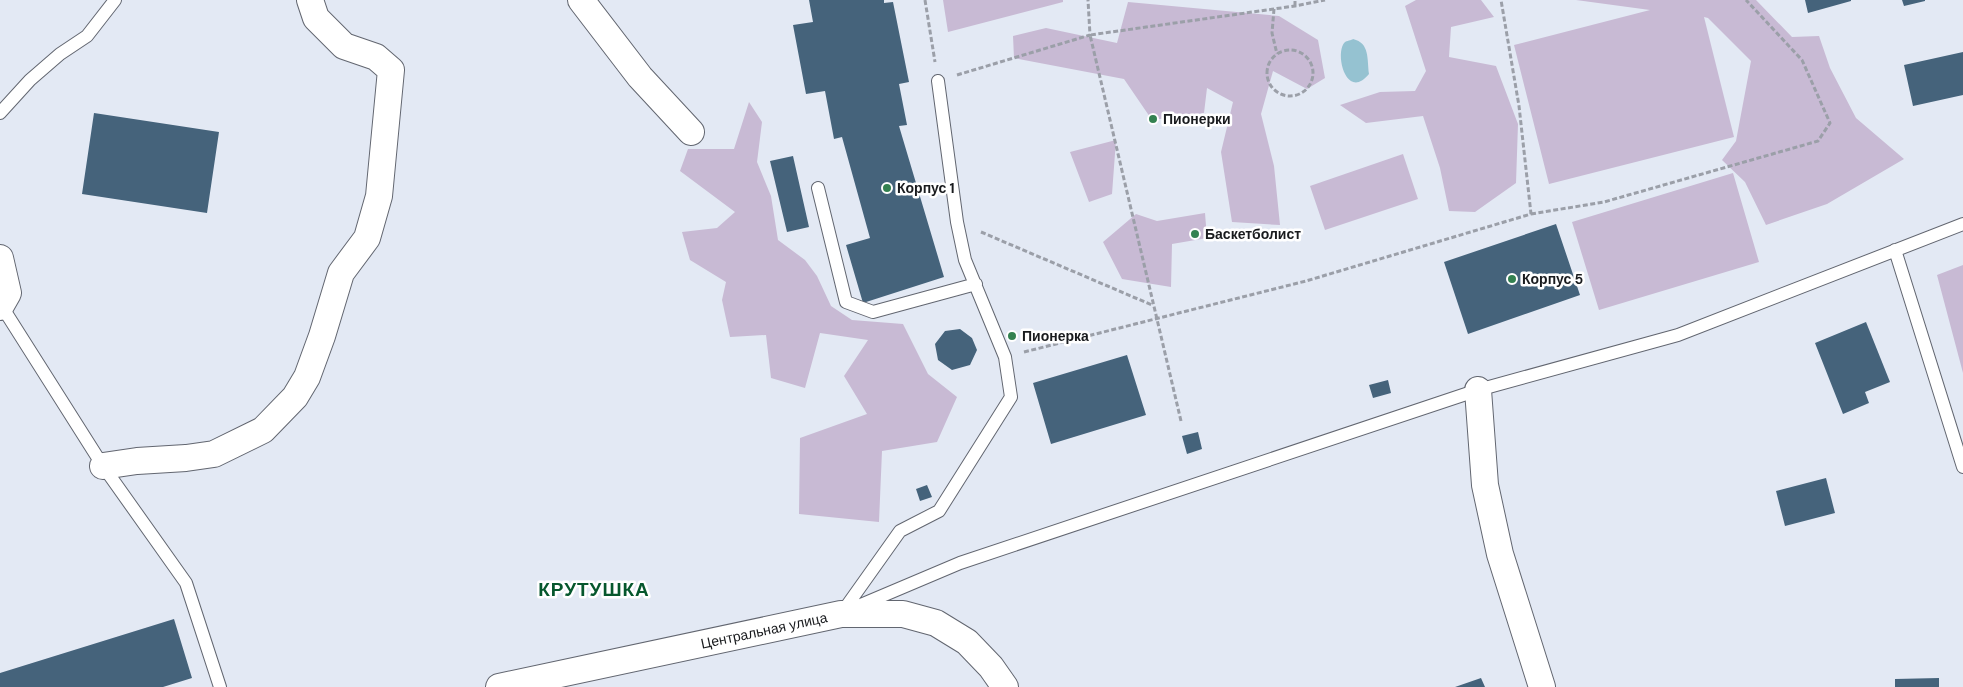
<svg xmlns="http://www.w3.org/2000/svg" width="1963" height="687" font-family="'DM Sans',sans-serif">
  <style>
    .green { fill: #c8bad4 }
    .water { fill: #95c2d1 }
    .building { fill: #45637b }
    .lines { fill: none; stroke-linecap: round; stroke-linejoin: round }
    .lane-casing { stroke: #626670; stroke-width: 14 }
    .street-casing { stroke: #626670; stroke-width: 28 }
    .path { stroke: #9b9fa8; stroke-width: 3; stroke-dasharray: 5 2.5; stroke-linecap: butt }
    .lane { stroke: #fff; stroke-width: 12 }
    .street { stroke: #fff; stroke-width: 26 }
    .poi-dot { fill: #338150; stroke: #fff; stroke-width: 2 }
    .labels { text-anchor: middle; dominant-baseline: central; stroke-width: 5; stroke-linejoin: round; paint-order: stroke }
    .poi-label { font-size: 14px; font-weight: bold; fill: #191b1e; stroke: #fff; text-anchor: start }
    .street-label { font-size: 14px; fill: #191b1e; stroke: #fff }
    .district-label { font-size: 19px; font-weight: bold; letter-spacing: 1px; fill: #06572d; stroke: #fff }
  </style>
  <rect width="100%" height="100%" fill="#e3e9f4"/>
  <path class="green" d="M943,0H1063V2L948,32Z
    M1416,0H1481L1494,17L1451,27L1449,57L1496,66L1518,124L1516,183L1475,212L1449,211L1440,168L1423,116L1366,123L1340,105L1380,92L1415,91L1426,71L1405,6Z
    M1576,0H1756L1792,37L1819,36L1830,68L1856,118L1904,159L1827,204L1766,225L1745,182L1722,160L1736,141L1751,61L1708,18L1704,17L1734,137L1549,184L1514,45L1650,10Z
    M1128,2L1279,16L1318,40L1325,78L1307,89L1273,71L1261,114L1274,166L1280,225L1232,222L1221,152L1233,102L1207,88L1204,113L1152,120L1124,79L1014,58L1013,36L1046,28L1117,43Z
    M749,102L762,122L757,162L771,196L778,240L805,260L817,276L831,306L852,320L903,324L928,374L957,397L937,442L882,451L879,522L799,514L800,438L867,414L844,376L868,340L820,333L805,388L771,378L766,335L730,337L722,300L726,282L690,260L682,232L717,228L735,212L680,171L688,149H734Z
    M1116,140L1112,194L1089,202L1070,152Z
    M1403,154L1418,199L1325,230L1310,186Z
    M1733,173L1759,262L1599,310L1572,222Z
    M1205,213L1207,238L1172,244L1171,287L1122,279L1103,242L1136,214L1157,221Z
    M1963,265V373L1937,275Z"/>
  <path class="water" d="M1353,39C1370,43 1367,59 1369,74C1346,102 1334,52 1345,42C1346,41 1352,40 1353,39Z"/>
  <path class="building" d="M809,0H884V3L893,2L909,82L899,84L907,125L899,126L944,277L863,303L846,245L870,238L842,137L834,139L825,91L806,94L793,25L813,22Z
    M1805,0H1851V1L1808,13Z
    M1902,0H1925V1L1904,6Z
    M1963,52V95L1913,106L1904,65Z
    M94,113L219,132L207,213L82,194Z
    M793,156L809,227L787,232L770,161Z
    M1556,224L1580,295L1468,334L1444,262Z
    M1866,322L1890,382L1865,392L1869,403L1843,414L1815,343Z
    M960,329L972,338L977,350L970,365L952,370L938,360L935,344L945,331Z
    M1127,355L1146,415L1051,444L1033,383Z
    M1388,380L1391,393L1373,398L1369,385Z
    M1198,432L1202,449L1187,454L1182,436Z
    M1826,478L1835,513L1785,526L1776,491Z
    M927,485L932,497L920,501L916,489Z
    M174,619L192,678L163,687H0V673Z
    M1481,678L1485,687H1455Z
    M1939,678V687H1895V679Z"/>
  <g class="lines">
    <defs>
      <path id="lane" d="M0,113L30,80L60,54L87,36L115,0
        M818,188L846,302L873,312L976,284
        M1895,250L1963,467
        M1,305L103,466L186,583L220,687
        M856,607L960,563L1478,390L1678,335L1963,224
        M841,614L900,531L939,511L1011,397L1005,357L965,260L957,222L938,81"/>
      <g id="street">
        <path d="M581,0L640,77L691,132"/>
        <path d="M0,258L8,293L0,307"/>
        <path d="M1478,390L1485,485L1500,554L1542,687"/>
        <path d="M103,466L137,461L186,458L214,454L263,430L295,397L307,377L322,336L341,273L367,238L379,196L391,70L376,57L344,46L316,18L310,0"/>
        <path id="s1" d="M499,687L841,614H903L936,623L967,642L991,667L1005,687"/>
      </g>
    </defs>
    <use href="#lane" class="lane-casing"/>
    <use href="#street" class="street-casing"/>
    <path class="path" d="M925,0L935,62
      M1295,6V0
      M1274,9L1272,33L1277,54
      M1267 73a23 23 0 1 1 46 0a23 23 0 1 1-46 0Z
      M957,75L1090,35L1088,0
      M1531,214L1604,202L1818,141L1830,123L1802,60L1746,0
      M981,232L1152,305
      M1024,352L1306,281L1531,214L1519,106L1501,0
      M1181,421L1090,35L1295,6L1325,0"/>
    <use href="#lane" class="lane"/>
    <use href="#street" class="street"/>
  </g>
  <g class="poi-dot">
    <circle cx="1153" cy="119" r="5"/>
    <circle cx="887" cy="188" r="5"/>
    <circle cx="1195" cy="234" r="5"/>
    <circle cx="1512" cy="279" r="5"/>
    <circle cx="1012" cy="336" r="5"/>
  </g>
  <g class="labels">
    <g class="poi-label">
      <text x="1163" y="119">Пионерки</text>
      <text x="897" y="188">Корпус 1</text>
      <text x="1205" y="234">Баскетболист</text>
      <text x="1522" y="279">Корпус 5</text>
      <text x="1022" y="336">Пионерка</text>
    </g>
    <g class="street-label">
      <text stroke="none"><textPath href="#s1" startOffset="271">Центральная улица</textPath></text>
    </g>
    <g class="district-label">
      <text x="594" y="589">КРУТУШКА</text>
    </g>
  </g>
</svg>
